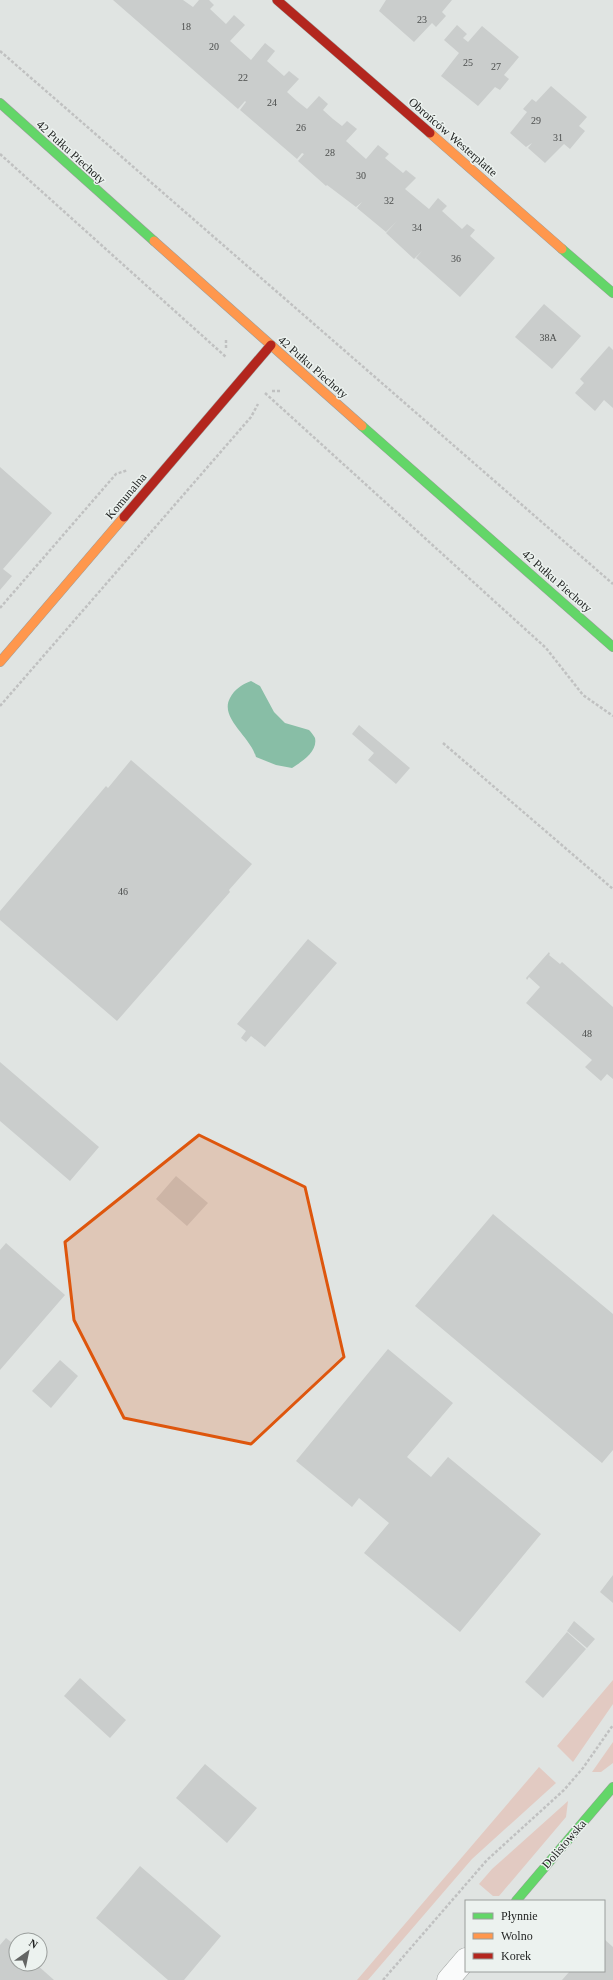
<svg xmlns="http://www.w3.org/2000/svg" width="613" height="1980" font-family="Georgia,serif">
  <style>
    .green { fill: #e2cac2 }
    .water { fill: #88bea6 }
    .building { fill: #cacdcc }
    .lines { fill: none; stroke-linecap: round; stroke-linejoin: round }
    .street-casing { stroke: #9b9e9c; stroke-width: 23 }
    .fast-casing { stroke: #9b9e9c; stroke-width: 10 }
    .slow-casing { stroke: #9b9e9c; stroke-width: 10 }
    .jam-casing { stroke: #9b9e9c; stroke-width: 10 }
    .path { stroke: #c0c1c1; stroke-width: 2.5; stroke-dasharray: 3 2; stroke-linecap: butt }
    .street { stroke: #fafbfb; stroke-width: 22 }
    .fast { stroke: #63d668; stroke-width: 9 }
    .slow { stroke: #ff974d; stroke-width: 9 }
    .jam { stroke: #b3261e; stroke-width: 9 }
    .marked { fill: #de560d; fill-opacity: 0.2; stroke: #de560d; stroke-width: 3; stroke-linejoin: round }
    .labels { text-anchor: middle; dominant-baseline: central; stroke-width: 3; stroke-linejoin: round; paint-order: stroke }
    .number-label { font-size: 10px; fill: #4b4d4c }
    .street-label { font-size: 12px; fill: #1f2120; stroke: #ecf2ef }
  </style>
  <rect width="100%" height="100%" fill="#e0e4e2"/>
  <path class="green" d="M613,1680V1704L573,1762L557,1746Z
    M613,1742V1763L601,1772H592Z
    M539,1767L556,1783L472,1859L368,1980H357Z
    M568,1801L566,1817L499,1896H493L479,1884L492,1869Z"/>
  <path class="water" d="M251,681L260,686L274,712L285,723L309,730C311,732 314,736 315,738C318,752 301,762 292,768L276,765L256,757C251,737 219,718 230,698C235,689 241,685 251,681Z"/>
  <path class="building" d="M113,0H183L193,7L199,0H209L214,5L210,9L226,24L234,15L245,25L230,41L251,60L265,43L275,51L267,61L284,76L289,71L299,79L287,92L297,101L307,109L319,96L328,104L323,110L333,119L342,126L347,121L357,129L346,141L357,151L366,159L378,145L389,154L385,158L403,173L406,170L416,178L405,189L429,209L438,198L447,206L442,211L462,229L467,224L475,230L470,236L495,258L460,297L416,258L422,251L414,259L386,233L397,221L386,232L357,208L362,202L356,207L327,185L326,186L298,161L304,154L302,153L297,159L240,110L246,102L245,101L238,109Z
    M386,0H452L442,12L446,16L436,27L432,23L414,42L379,11Z
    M457,25L467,34L463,38L468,42L482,26L519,57L504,75L509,79L500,90L495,87L478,106L441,76L459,53L444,40Z
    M551,86L587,117L579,126L585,131L570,149L564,144L545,163L528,148L532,143L526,147L510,133L527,112L523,109L532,99L536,102Z
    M544,304L581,336L552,369L515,337Z
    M609,346L613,350V408L604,400L595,411L575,393L584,383L580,379Z
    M0,467L52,513L3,569L12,576L0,590Z
    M359,725L410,768L396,784L368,760L374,753L352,734Z
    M131,760L252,864L229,890L230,892L117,1021L0,920V911L106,786L108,788Z
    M308,939L337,963L265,1047L251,1036L246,1042L241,1038L246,1031L237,1024Z
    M549,952L550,954L549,955L560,964L562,962L613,1007V1079L607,1074L601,1081L585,1067L592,1060L526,1003L540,987L529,977L527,980L526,978Z
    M0,1062L99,1147L70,1181L0,1121Z
    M176,1176L208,1203L187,1226L156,1199Z
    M493,1214L613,1314V1450L602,1463L415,1306Z
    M6,1243L65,1295L0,1370V1250Z
    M388,1349L453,1403L407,1457L431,1477L448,1457L541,1534L460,1632L364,1553L389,1523L359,1498L352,1507L296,1461Z
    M60,1360L78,1376L51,1408L32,1391Z
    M613,1575V1603L600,1592Z
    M574,1621L595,1639L587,1648L567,1631Z
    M567,1632L586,1649L543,1698L525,1682Z
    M80,1678L126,1720L110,1738L64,1696Z
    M205,1764L257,1808L227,1843L176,1798Z
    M140,1866L221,1936L184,1980H168L96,1918Z
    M6,1938L16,1946V1964H36L54,1980H0V1945Z
    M604,1939L613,1947V1980H562L570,1971H604Z"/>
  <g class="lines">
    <defs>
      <path id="street" d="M448,1980L466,1959"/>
      <path id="fast" d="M0,103L154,241
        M562,249L613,293
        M362,426L613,647
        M516,1901L613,1787"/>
      <path id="slow" d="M430,133L562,249
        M154,241L362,426
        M0,662L124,517"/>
      <path id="jam" d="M277,0L430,133
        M124,517L271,345"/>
    </defs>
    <use href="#street" class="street-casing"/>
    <use href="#fast" class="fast-casing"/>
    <use href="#slow" class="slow-casing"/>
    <use href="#jam" class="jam-casing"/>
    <path class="path" d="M0,51L613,584
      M0,154L226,357
      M226,340V350
      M272,391H282
      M265,393L546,648L583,695L613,716
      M0,608L116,474L128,470
      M0,706L251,417L258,404
      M443,743L613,889
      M383,1980L487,1860L564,1790L583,1768L613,1725"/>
    <use href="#street" class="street"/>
    <use href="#fast" class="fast"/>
    <use href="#slow" class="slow"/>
    <use href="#jam" class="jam"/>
  </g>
  <path class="marked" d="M199,1135L305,1187L344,1357L251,1444L124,1418L74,1320L65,1242Z"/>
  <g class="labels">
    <g class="number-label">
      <text x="422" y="19">23</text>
      <text x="186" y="26">18</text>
      <text x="214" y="46">20</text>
      <text x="468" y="62">25</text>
      <text x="496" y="66">27</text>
      <text x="243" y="77">22</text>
      <text x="272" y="102">24</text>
      <text x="536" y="120">29</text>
      <text x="301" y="127">26</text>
      <text x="558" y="137">31</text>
      <text x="330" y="152">28</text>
      <text x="361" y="175">30</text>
      <text x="389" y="200">32</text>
      <text x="417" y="227">34</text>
      <text x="456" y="258">36</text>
      <text x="548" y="337">38A</text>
      <text x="123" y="891">46</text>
      <text x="587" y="1033">48</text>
    </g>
    <g class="street-label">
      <text transform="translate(453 137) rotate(41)">Obrońców Westerplatte</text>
      <text transform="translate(71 152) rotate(42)">42 Pułku Piechoty</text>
      <text transform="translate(313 367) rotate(41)">42 Pułku Piechoty</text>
      <text transform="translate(126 496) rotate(-50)">Komunalna</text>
      <text transform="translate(557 581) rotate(41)">42 Pułku Piechoty</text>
      <text transform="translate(564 1844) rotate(-49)">Dolistowska</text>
    </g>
  </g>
  <rect x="465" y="1900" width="140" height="72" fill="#ecf2ef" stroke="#9a9e9c"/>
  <rect x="473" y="1913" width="20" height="6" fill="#63d668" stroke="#9a9e9c"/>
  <text x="501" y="1920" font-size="12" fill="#1f2120">Płynnie</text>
  <rect x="473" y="1933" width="20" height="6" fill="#ff974d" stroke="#9a9e9c"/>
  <text x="501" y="1940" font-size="12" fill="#1f2120">Wolno</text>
  <rect x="473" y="1953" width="20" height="6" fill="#b3261e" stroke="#9a9e9c"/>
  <text x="501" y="1960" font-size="12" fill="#1f2120">Korek</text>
  <g transform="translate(28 1952) rotate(33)"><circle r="19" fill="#ecf2ef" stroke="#9a9e9c"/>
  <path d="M0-3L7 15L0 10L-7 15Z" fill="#636564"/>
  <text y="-6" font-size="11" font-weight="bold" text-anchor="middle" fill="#1f2120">N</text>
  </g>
</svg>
